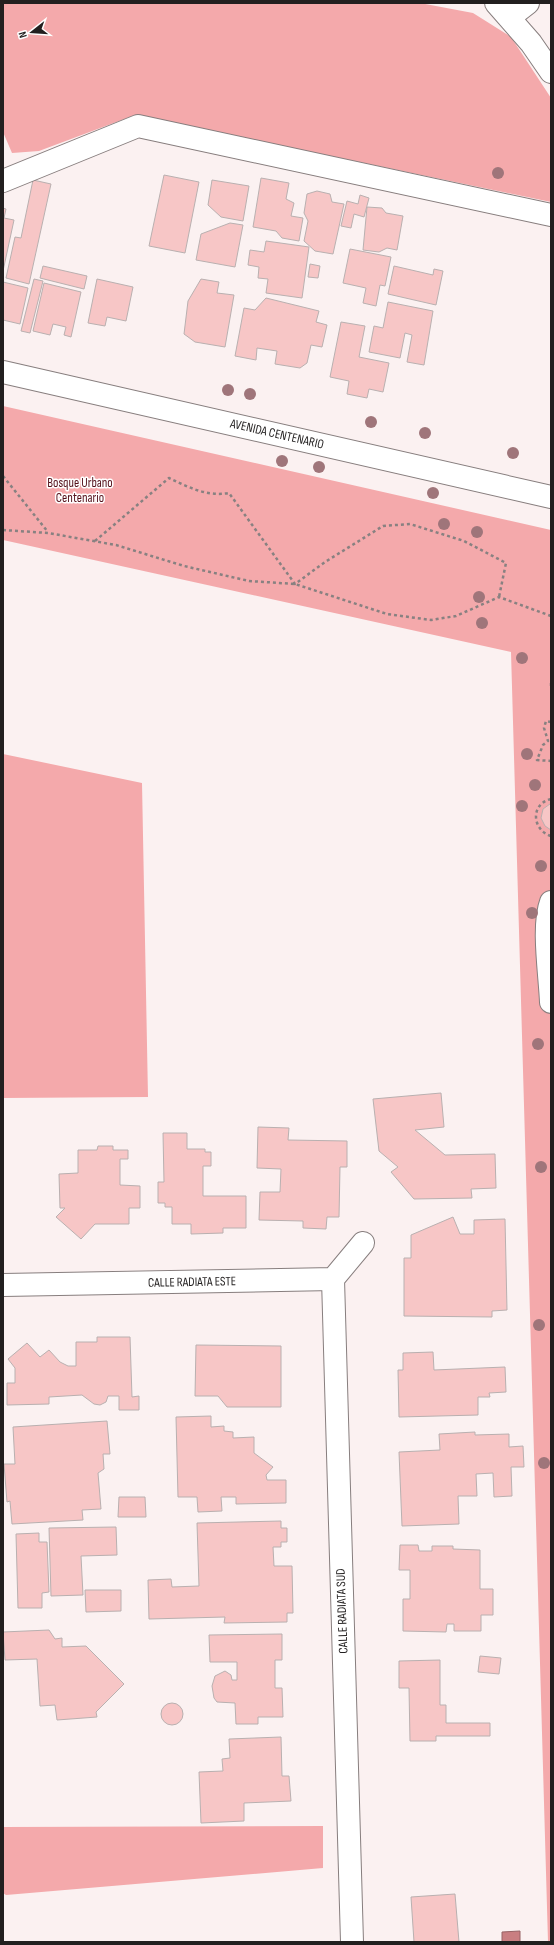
<svg xmlns="http://www.w3.org/2000/svg" width="554" height="1945" font-family="'Sofia Sans Condensed',sans-serif">
  <style>
    .green { fill: #f4a9ab }
    .water { fill: #c97e81; stroke: #976264 }
    .building { fill: #f7c6c6; stroke: #b9b0b0 }
    .lines { fill: none; stroke-linecap: round; stroke-linejoin: round }
    .minor-casing { stroke: #877e7e; stroke-width: 24 }
    .major-casing { stroke: #877e7e; stroke-width: 24 }
    .path { stroke: #888181; stroke-width: 2.5; stroke-dasharray: 3 3; stroke-linecap: butt }
    .minor { stroke: #fff; stroke-width: 22 }
    .major { stroke: #fff; stroke-width: 22 }
    .tree { fill: #9f757a }
    .labels { text-anchor: middle; dominant-baseline: central; stroke-width: 3; stroke-linejoin: round; paint-order: stroke }
    .street-label { font-size: 13px; fill: #221f1f; stroke: #fff }
    .park-label { font-size: 13px; fill: #530f19; stroke: #fff }
  </style>
  <rect width="100%" height="100%" fill="#fbf1f1"/>
  <path class="green" d="M3,3H420L473,13L511,37L551,98V202L135,115L39,151L12,153L3,132Z
    M3,406L551,530V1942H548L511,652L3,540Z
    M3,754L142,783L148,1097L3,1098Z
    M323,1826V1868L6,1895L3,1893V1827Z"/>
  <path class="water" d="M520,1931V1942H502V1932Z"/>
  <path class="building" d="M164,175L199,182L185,253L149,246Z
    M261,178L289,183L286,199L294,203L291,216L303,218L299,241L282,238L276,231L253,227Z
    M33,180L51,184L29,284L6,278L15,237L21,238Z
    M212,180L249,186L243,221L221,217L208,205Z
    M317,191L330,194L332,202L344,204L333,254L315,251L304,241L308,221L304,213L307,194Z
    M360,195L369,198L364,217L354,214L351,228L341,226L347,201L358,204Z
    M367,207L382,208L386,213L403,216L397,250L387,248L379,252L363,250Z
    M3,208L6,209L4,218L14,220L3,271Z
    M230,223L243,225L235,267L196,260L201,234Z
    M266,241L309,247L302,298L266,293L268,279L258,278L259,267L248,265L250,250L264,252Z
    M350,249L391,257L385,286L380,285L376,306L363,303L366,288L343,283Z
    M310,264L320,266L318,278L308,277Z
    M43,266L87,276L84,289L40,278Z
    M394,266L433,275L434,269L443,271L436,305L388,294Z
    M34,279L43,281L30,333L21,331Z
    M97,279L133,287L126,321L107,317L105,326L88,323Z
    M201,279L219,282L217,293L234,295L225,347L195,342L184,334L188,301Z
    M3,282L28,288L20,324L3,320Z
    M44,283L81,292L71,337L64,335L66,327L53,324L50,335L33,331Z
    M266,298L319,311L316,322L327,325L322,347L311,345L307,363L300,368L275,364L277,351L257,348L256,360L235,356L244,308L255,310Z
    M388,302L433,311L424,365L407,362L412,335L405,333L400,358L369,352L374,326L383,328Z
    M341,322L365,326L359,357L389,363L383,392L369,389L367,398L347,394L349,381L330,377Z
    M550,804H551V830L545,826L541,818L543,809Z
    M441,1093L444,1127L415,1130L445,1155L495,1154L496,1188L471,1189L472,1198L414,1199L391,1172L398,1167L379,1151L373,1099Z
    M258,1127L289,1128L288,1140L347,1141V1167H340L339,1217H327L326,1229L303,1228V1221L259,1220L260,1192H280L281,1169L257,1168Z
    M163,1133H187V1149H205V1152H211V1166H203V1196H246V1228H223V1233L191,1234V1224H172V1207H165V1203H158V1182H164Z
    M98,1146H113V1150H128V1159H120V1185L140,1186V1208H129V1224H95L81,1239L56,1217L65,1208H60L59,1174L78,1173V1150H97Z
    M453,1217L460,1234H474V1220L505,1219L507,1310L492,1311V1317L404,1316V1258H411V1235Z
    M97,1337H130L132,1397L139,1396V1410H119V1396H108L106,1402L100,1405L94,1404L82,1395L49,1397V1404L7,1405V1383H15V1368L8,1359L27,1343L40,1357L49,1350L60,1362L68,1366H76V1342H97Z
    M196,1345L281,1346V1407H227L218,1396H195Z
    M433,1352L434,1370L505,1367L506,1392L489,1393L490,1397H478V1415L399,1417L398,1370H403V1353Z
    M211,1416V1427L224,1426V1431L233,1432V1438L254,1437V1453L273,1467L266,1475L267,1480H286V1503L236,1504V1497H221L222,1511L198,1512L197,1497H178L176,1417Z
    M107,1421L110,1454H103L104,1469L98,1473L101,1509L82,1510L83,1520L12,1524L10,1501L7,1502L4,1464H15L13,1427Z
    M475,1432V1435L509,1434V1447L523,1446L524,1467H511L512,1496L494,1497L493,1473L476,1474L477,1496H458L459,1524L402,1526L399,1452L440,1450L439,1434Z
    M119,1497H145L146,1517H118Z
    M281,1521V1528H287V1542H281V1547H273L274,1566H292L293,1613H287V1622L224,1623L225,1617L149,1619L148,1580L171,1579L172,1587L199,1586L197,1523Z
    M116,1527L117,1555L81,1556L83,1595L51,1596L49,1528Z
    M39,1533V1542H47L49,1592L42,1593V1608H18L16,1534Z
    M400,1545H418L419,1551H432V1546H453V1549L480,1550V1589H493V1615H481V1631H454V1624H447L446,1632L403,1631V1599H410V1570H399Z
    M85,1590H121V1611L86,1612Z
    M49,1630L55,1639L62,1638V1647L86,1646L124,1684L96,1712L97,1717L57,1720L55,1705L40,1706L37,1659L5,1660L3,1632Z
    M282,1634V1660H275V1688H282L283,1717H258V1724H236L235,1703L217,1702L214,1698L212,1686L215,1676L225,1671L231,1675L232,1680H237V1662H210L209,1635Z
    M480,1656L501,1658L499,1674L478,1672Z
    M440,1660V1705H446V1723H490V1736H436V1741H410L409,1688H399V1661Z
    M161 1714a11 11 0 1 1 22 0a11 11 0 1 1-22 0Z
    M281,1737L282,1776H289L291,1801L244,1803V1821L201,1823L199,1772L223,1771L222,1759L230,1758L229,1739Z
    M455,1894L459,1942H414L411,1897Z"/>
  <g class="lines">
    <defs>
      <path id="minor" d="M496,3L531,43L551,72
        M510,17L528,3
        M3,181L138,126L551,215
        M551,902C542,926 550,975 551,1002
        M333,1279L352,1942
        M3,1285L333,1279L363,1243"/>
      <path id="major" d="M3,372L551,497"/>
    </defs>
    <use href="#minor" class="minor-casing"/>
    <use href="#major" class="major-casing"/>
    <path class="path" d="M3,476L48,532
      M3,530L48,533L116,545L184,566L249,581L295,584L387,614L431,620L456,616L499,597L551,616
      M95,541L169,478C188,487 207,497 229,493L295,584L325,562L383,526L410,524L464,541L506,563L499,597
      M551,683V688
      M551,722L546,721L544,728L548,741L543,745L537,760L551,761
      M551,799C530,804 532,830 551,836"/>
    <use href="#minor" class="minor"/>
    <use href="#major" class="major"/>
  </g>
  <g class="tree">
    <circle cx="498" cy="173" r="6"/>
    <circle cx="228" cy="390" r="6"/>
    <circle cx="250" cy="394" r="6"/>
    <circle cx="371" cy="422" r="6"/>
    <circle cx="425" cy="433" r="6"/>
    <circle cx="513" cy="453" r="6"/>
    <circle cx="282" cy="461" r="6"/>
    <circle cx="319" cy="467" r="6"/>
    <circle cx="433" cy="493" r="6"/>
    <circle cx="444" cy="524" r="6"/>
    <circle cx="477" cy="532" r="6"/>
    <circle cx="479" cy="597" r="6"/>
    <circle cx="482" cy="623" r="6"/>
    <circle cx="522" cy="658" r="6"/>
    <circle cx="527" cy="754" r="6"/>
    <circle cx="535" cy="785" r="6"/>
    <circle cx="522" cy="806" r="6"/>
    <circle cx="541" cy="866" r="6"/>
    <circle cx="532" cy="913" r="6"/>
    <circle cx="538" cy="1044" r="6"/>
    <circle cx="541" cy="1167" r="6"/>
    <circle cx="539" cy="1325" r="6"/>
    <circle cx="544" cy="1463" r="6"/>
  </g>
  <g class="labels">
    <g class="street-label">
      <text transform="translate(277 434) rotate(13)">AVENIDA CENTENARIO</text>
      <text transform="translate(192 1282) rotate(-1)">CALLE RADIATA ESTE</text>
      <text transform="translate(342 1611) rotate(-92)">CALLE RADIATA SUD</text>
    </g>
    <g class="park-label">
      <text x="80" y="483">Bosque Urbano<tspan x="80" dy="15">Centenario</tspan></text>
    </g>
  </g>
  <rect width="554" height="1945" fill="none" stroke="#221f1f" stroke-width="8"/>
  <g transform="translate(32 32) rotate(253)" stroke="#ffffff" stroke-width="3" paint-order="stroke">
  <path d="M0-3L7 15L0 10L-7 15Z" fill="#221f1f"/>
  <text y="-6" font-size="11" font-weight="bold" text-anchor="middle" fill="#221f1f">N</text>
  </g>
</svg>
